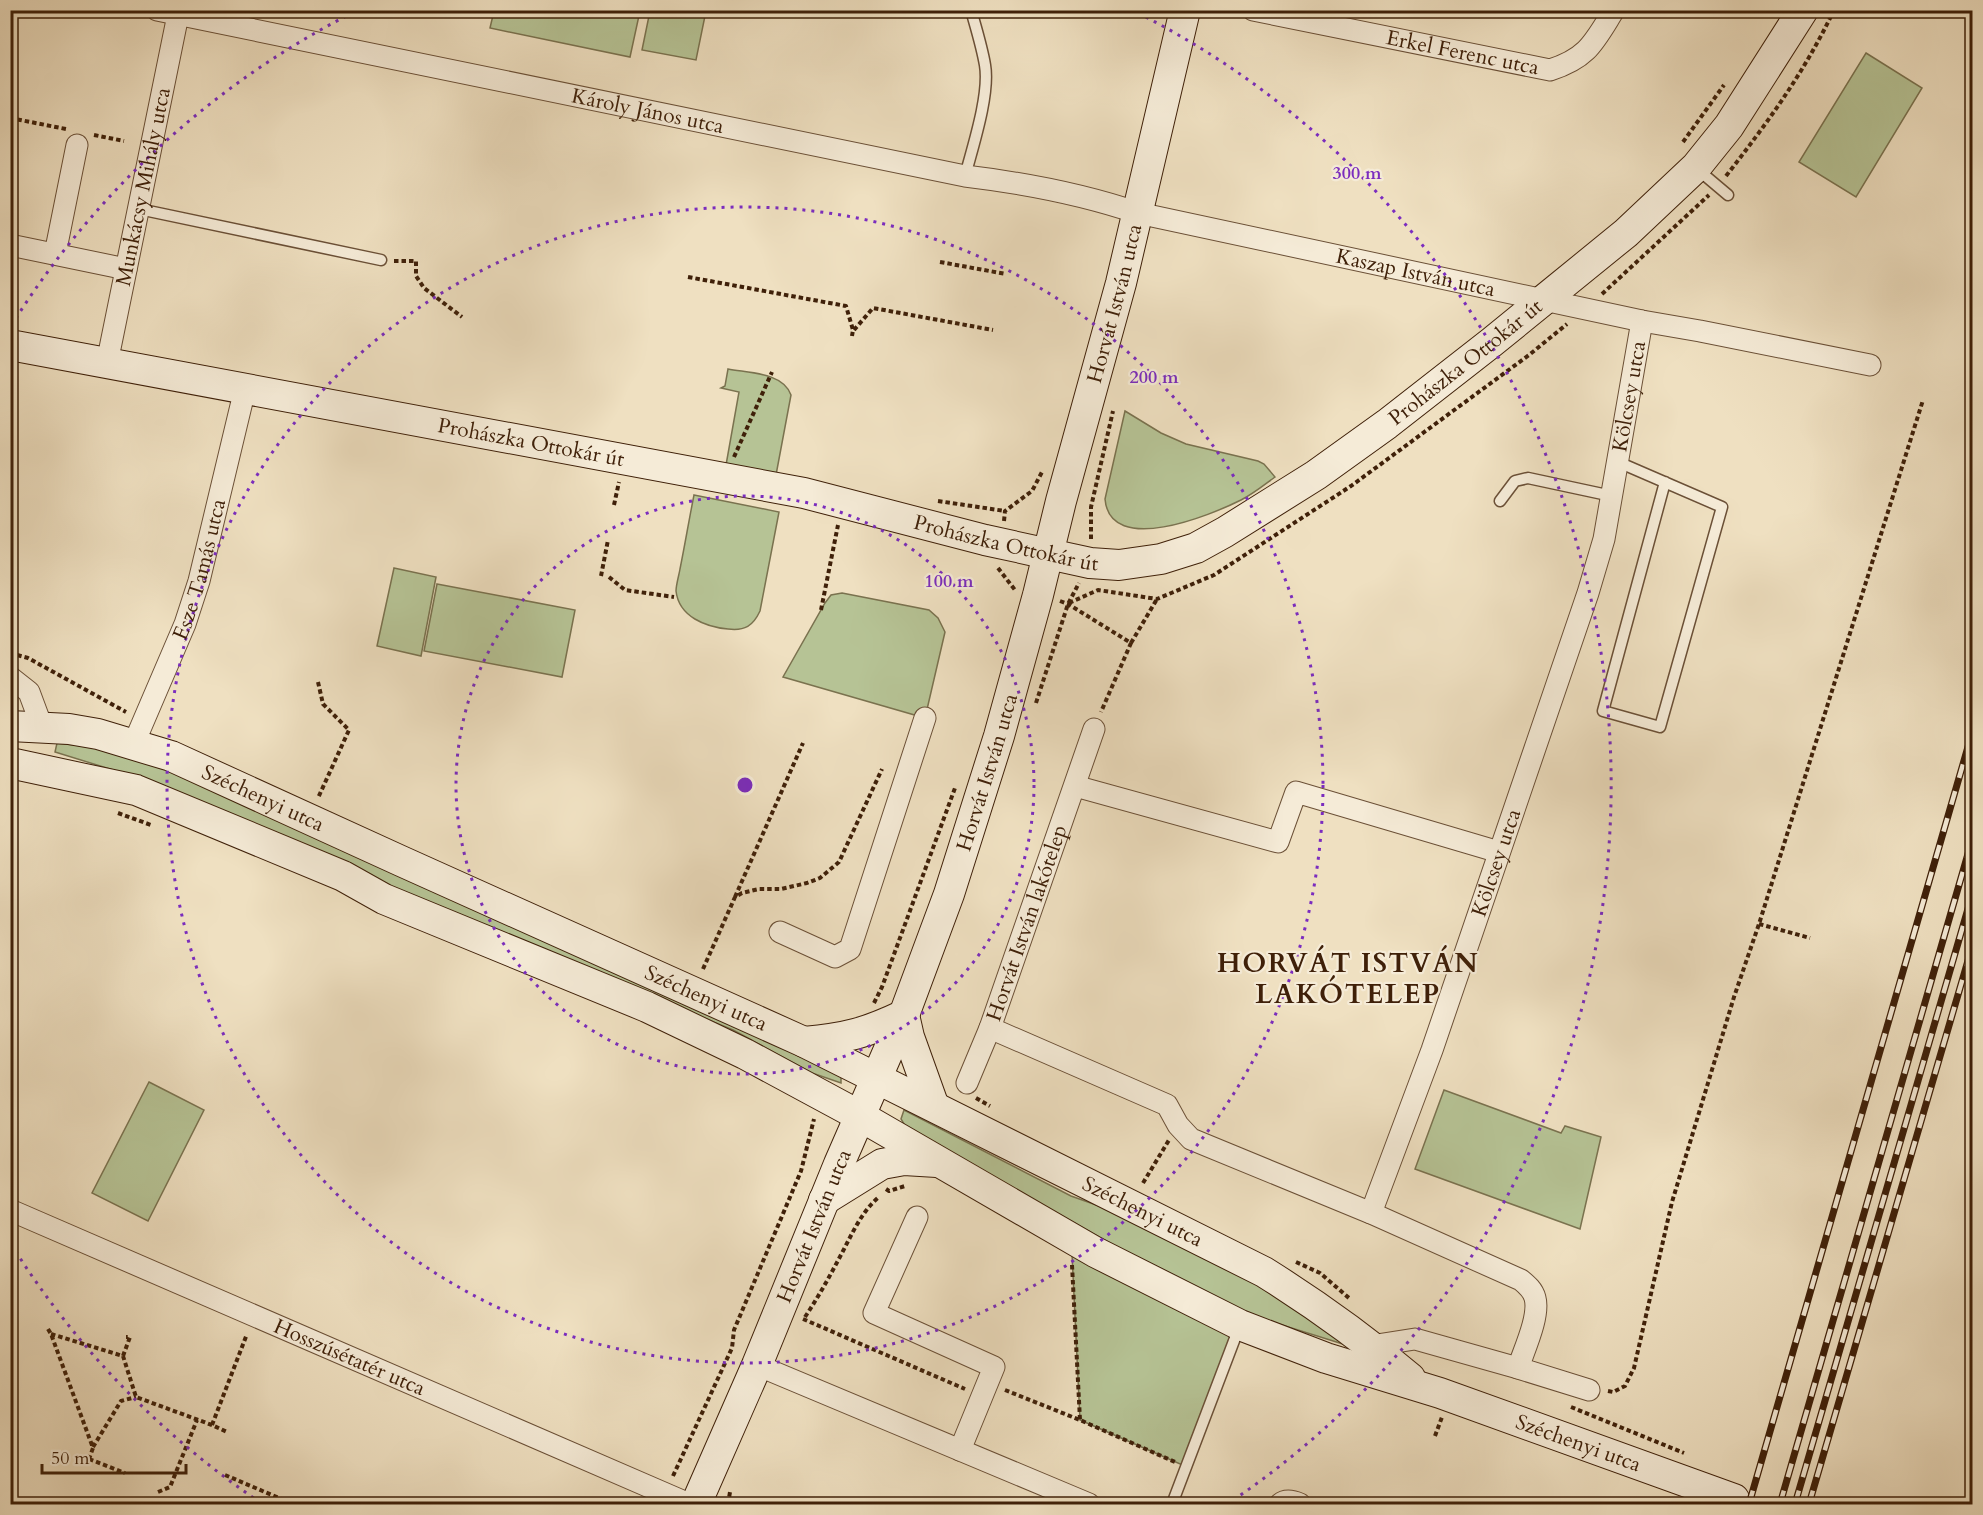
<svg xmlns="http://www.w3.org/2000/svg" width="1983" height="1515" font-family="Cardo,serif">
  <style>
    .green { fill: #b6c395; stroke: #7a724f; stroke-width: 1.5 }
    .lines { fill: none; stroke-linecap: round; stroke-linejoin: round }
    .lane-casing { stroke: #6b5037; stroke-width: 13 }
    .street-casing { stroke: #6b5037; stroke-width: 23 }
    .secondary-casing { stroke: #3f2009; stroke-width: 32 }
    .path { stroke: #3f2009; stroke-width: 4; stroke-dasharray: 4.5 3; stroke-linecap: butt }
    .lane { stroke: #f5ebd7; stroke-width: 10 }
    .street { stroke: #f5ebd7; stroke-width: 21 }
    .secondary { stroke: #f5ebd7; stroke-width: 30 }
    .rail-casing { stroke: #3f2009; stroke-width: 7 }
    .rail { stroke: #f5ebd7; stroke-width: 4.5; stroke-dasharray: 14; stroke-linecap: butt }
    .ring { fill: none; stroke: #7b2cbf; stroke-width: 3; stroke-dasharray: 3 6 }
    .labels { text-anchor: middle; dominant-baseline: central; stroke-width: 4.5; stroke-linejoin: round; paint-order: stroke }
    .street-label { font-size: 21px; fill: #3f2009; stroke: #f5ebd7 }
    .district-label { font-size: 27px; font-weight: bold; letter-spacing: 1.5px; fill: #3f2009; stroke: #f5ebd7 }
    .centre { fill: #7b2cbf; stroke: #f5ebd7; stroke-width: 3 }
    .ring-label { font-size: 18px; text-anchor: middle; font-weight: bold; fill: #7b2cbf; stroke: #f5ebd7; stroke-width: 4.5; stroke-linejoin: round; paint-order: stroke }
  </style>
  <rect width="100%" height="100%" fill="#efe0c1"/>
  <filter id="stains"><feTurbulence type="fractalNoise" baseFrequency=".00333" numOctaves="4"/><feColorMatrix values="0 0 0 0 .2 0 0 0 0 .09 0 0 0 0 .02 0 0 0 .5 -.17"/></filter>
  <radialGradient id="worn" r=".72"><stop offset=".6" stop-color="#630" stop-opacity="0"/><stop offset="1" stop-color="#630" stop-opacity=".3"/></radialGradient>
  <path class="green" d="M494,11V10L640,11L630,57L490,28Z
    M650,11H706L696,60L642,50Z
    M1866,53L1922,88L1856,197L1799,162Z
    M728,369C748,373 783,372 791,395L776,475L726,465L739,392L721,388L725,386Z
    M1125,411L1161,433L1186,444L1258,461L1264,464L1275,477C1264,485 1253,494 1241,500C1211,515 1110,557 1105,499Z
    M694,495L779,512L760,611C753,626 745,631 728,629C706,627 679,617 676,591C676,585 679,575 680,569C685,544 689,520 694,495Z
    M394,568L436,577L421,656L377,646Z
    M437,584L575,610L562,677L424,651Z
    M842,593L929,610L938,618L945,632L925,718L783,677L825,603L831,595Z
    M57,743L108,749L155,764L841,1073V1083L812,1073L733,1030L388,888L152,782L55,752Z
    M149,1082L204,1110L148,1221L92,1193Z
    M1444,1090L1561,1133L1565,1126L1601,1137L1580,1229L1415,1169Z
    M904,1110L1071,1196L1102,1207L1235,1267L1346,1345L1224,1307L907,1129L901,1119Z
    M1072,1254L1236,1337L1187,1467L1080,1420Z"/>
  <g class="lines">
    <defs>
      <path id="lane" d="M1696,168L1728,195
        M965,176C973,146 990,94 985,65C982,47 976,28 971,10
        M139,209L381,260
        M1618,462L1722,507L1660,727L1603,711L1665,482
        M1500,501L1515,481L1528,478L1612,496
        M1172,1504L1240,1325"/>
      <g id="street">
        <path id="s1" d="M157,10L965,176C1024,183 1082,194 1138,213L1642,321L1700,331L1870,365"/>
        <path id="s2" d="M1253,10L1550,70C1588,58 1594,42 1614,10"/>
        <path d="M10,245L126,269"/>
        <path d="M55,254L77,145"/>
        <path id="s3" d="M107,363L179,10"/>
        <path d="M10,677L29,692L42,727"/>
        <path id="s4" d="M134,743L185,624L199,581L245,389"/>
        <path d="M1075,786L1278,842L1296,792L1499,852"/>
        <path d="M780,932L835,957L850,949L925,718"/>
        <path d="M990,1028L1167,1105L1178,1125L1191,1139L1371,1213L1521,1280C1527,1285 1533,1290 1535,1298C1540,1316 1524,1350 1518,1368L1589,1390"/>
        <path id="s5" d="M967,1083L990,1028L1094,729"/>
        <path id="s6" d="M10,1210L689,1504"/>
        <path id="s7" d="M1371,1213L1432,1050L1588,593L1604,539L1642,321"/>
        <path d="M917,1217L874,1313L994,1367L960,1450"/>
        <path d="M1364,1347L1415,1339L1518,1368"/>
        <path d="M757,1365L1089,1504"/>
        <path d="M1280,1504C1286,1499 1293,1501 1300,1504"/>
      </g>
      <g id="secondary">
        <path id="s8" d="M10,345L804,493L985,540L1090,563L1119,565L1161,559L1196,548L1225,532L1316,475L1387,424L1492,342L1626,233L1696,167L1729,126L1803,10"/>
        <path id="s9" d="M10,726L69,729L98,734L171,756L401,861L804,1042L1264,1272C1315,1304 1364,1339 1410,1378"/>
        <path id="s10" d="M10,763L136,790L343,876L384,899L647,1007L745,1054L860,1116L1095,1252L1240,1325L1326,1358L1440,1393L1734,1499"/>
        <path d="M904,1015L909,1037L933,1104"/>
        <path d="M804,1042C847,1038 866,1033 904,1015"/>
        <path d="M824,1200L882,1164L904,1160L937,1162"/>
        <path id="s11" d="M696,1504L757,1365L839,1164L904,1015L949,894L999,736L1038,595L1061,501L1121,283L1185,10"/>
      </g>
    </defs>
    <use href="#lane" class="lane-casing"/>
    <use href="#street" class="street-casing"/>
    <use href="#secondary" class="secondary-casing"/>
    <path class="path" d="M10,118L66,129
      M94,135L124,141
      M1683,142L1724,85
      M1726,176C1768,122 1804,73 1834,10
      M394,261H416V276L424,288L462,317
      M940,262L1006,274
      M688,277L846,306L853,330L852,336
      M1602,294L1709,195
      M854,330L873,308L993,330
      M734,457L772,372
      M938,501L1005,511
      M614,505L619,482
      M1004,521L1005,511L1032,491L1042,472
      M1091,539V507L1113,411
      M998,568L1015,590
      M601,576L608,540
      M609,577L625,590L674,597
      M1060,601L1068,604L1131,643L1101,712
      M1069,603L1098,590L1157,599L1214,575L1351,486L1529,355L1567,324
      M821,610L838,525
      M1131,643L1157,599
      M10,653L28,658L126,712
      M318,682L323,704L349,730L318,798
      M1036,703L1068,604L1079,583
      M118,813L151,825
      M735,897L803,743
      M1759,924L1810,938
      M703,969L735,897L742,893L759,889H781L807,883L820,878L839,862L882,769
      M874,1003L882,987L955,788
      M976,1098L990,1106
      M1143,1183L1169,1140
      M886,1189L889,1191L905,1186
      M1296,1262L1320,1273L1349,1298
      M1072,1265L1080,1420
      M805,1317C819,1296 831,1274 843,1251C853,1232 862,1211 879,1197
      M803,1319L965,1389
      M48,1329L51,1334L93,1448L89,1459L82,1461
      M51,1334L123,1356L136,1397L212,1425L227,1432
      M123,1356L130,1337H126
      M1005,1390L1080,1420L1175,1462
      M1608,1391L1613,1392L1625,1386L1634,1368L1672,1202L1734,997L1759,924L1923,400
      M1571,1407L1684,1453
      M212,1425L247,1334
      M1435,1436L1442,1417
      M93,1447L121,1401L136,1397
      M89,1459L125,1473
      M225,1475L293,1504
      M673,1476L732,1348L734,1330L801,1171L814,1119
      M158,1492L170,1487L197,1420
      M728,1504L730,1492"/>
    <use href="#lane" class="lane"/>
    <use href="#street" class="street"/>
    <use href="#secondary" class="secondary"/>
    <defs>
      <path id="rail" d="M1749,1504L1972,733
        M1780,1504L1972,840
        M1795,1504L1972,895
        M1809,1504L1972,947"/>
    </defs>
    <use href="#rail" class="rail-casing"/>
    <use href="#rail" class="rail"/>
  </g>
  <g class="ring">
    <circle cx="745" cy="785" r="289"/>
    <circle cx="745" cy="785" r="578"/>
    <path d="M261 1503A866 866 0 0 1 11 1244M11 326A866 866 0 0 1 352 13M1138 13A866 866 0 0 1 1229 1503"/>
  </g>
  <g class="labels">
    <g class="street-label">
      <text stroke="none"><textPath href="#s2" startOffset="214">Erkel Ferenc utca</textPath></text>
      <text stroke="none"><textPath href="#s1" startOffset="501">Károly János utca</textPath></text>
      <text stroke="none"><textPath href="#s3" startOffset="180">Munkácsy Mihály utca</textPath></text>
      <text stroke="none"><textPath href="#s1" startOffset="1286">Kaszap István utca</textPath></text>
      <text stroke="none"><textPath href="#s11" startOffset="1274">Horvát István utca</textPath></text>
      <text stroke="none"><textPath href="#s8" startOffset="1538">Prohászka Ottokár út</textPath></text>
      <text stroke="none"><textPath href="#s7" startOffset="858">Kölcsey utca</textPath></text>
      <text stroke="none"><textPath href="#s8" startOffset="530">Prohászka Ottokár út</textPath></text>
      <text stroke="none"><textPath href="#s8" startOffset="1016">Prohászka Ottokár út</textPath></text>
      <text stroke="none"><textPath href="#s4" startOffset="186">Esze Tamás utca</textPath></text>
      <text stroke="none"><textPath href="#s11" startOffset="788">Horvát István utca</textPath></text>
      <text stroke="none"><textPath href="#s9" startOffset="266">Széchenyi utca</textPath></text>
      <text stroke="none"><textPath href="#s7" startOffset="372">Kölcsey utca</textPath></text>
      <text stroke="none"><textPath href="#s5" startOffset="171">Horvát István lakótelep</textPath></text>
      <text stroke="none"><textPath href="#s9" startOffset="752">Széchenyi utca</textPath></text>
      <text stroke="none"><textPath href="#s9" startOffset="1238">Széchenyi utca</textPath></text>
      <text stroke="none"><textPath href="#s11" startOffset="302">Horvát István utca</textPath></text>
      <text stroke="none"><textPath href="#s6" startOffset="370">Hosszúsétatér utca</textPath></text>
      <text stroke="none"><textPath href="#s10" startOffset="1716">Széchenyi utca</textPath></text>
    </g>
    <g class="district-label">
      <text x="1348" y="963">HORVÁT ISTVÁN<tspan x="1348" dy="31">LAKÓTELEP</tspan></text>
    </g>
  </g>
  <circle cx="745" cy="785" r="9" class="centre"/>
  <g class="ring-label">
    <text x="1357" y="179">300 m</text>
    <text x="1154" y="383">200 m</text>
    <text x="949" y="587">100 m</text>
  </g>
  <rect width="1983" height="1515" fill="none" stroke="#efe0c1" stroke-width="36"/>
  <rect x="12" y="12" width="1959" height="1491" fill="none" stroke="#3f2009" stroke-width="3"/>
  <rect x="18" y="18" width="1947" height="1479" fill="none" stroke="#3f2009" stroke-width="1.5"/>
  <path d="M42 1464v9h144v-9" fill="none" stroke="#3f2009" stroke-width="3"/>
  <text x="51" y="1464" font-size="18" fill="#3f2009" stroke="#f5ebd7" stroke-width="4.5" paint-order="stroke">50 m</text>
  <rect width="100%" height="100%" filter="url(#stains)"/>
  <rect width="100%" height="100%" fill="url(#worn)"/>
</svg>
